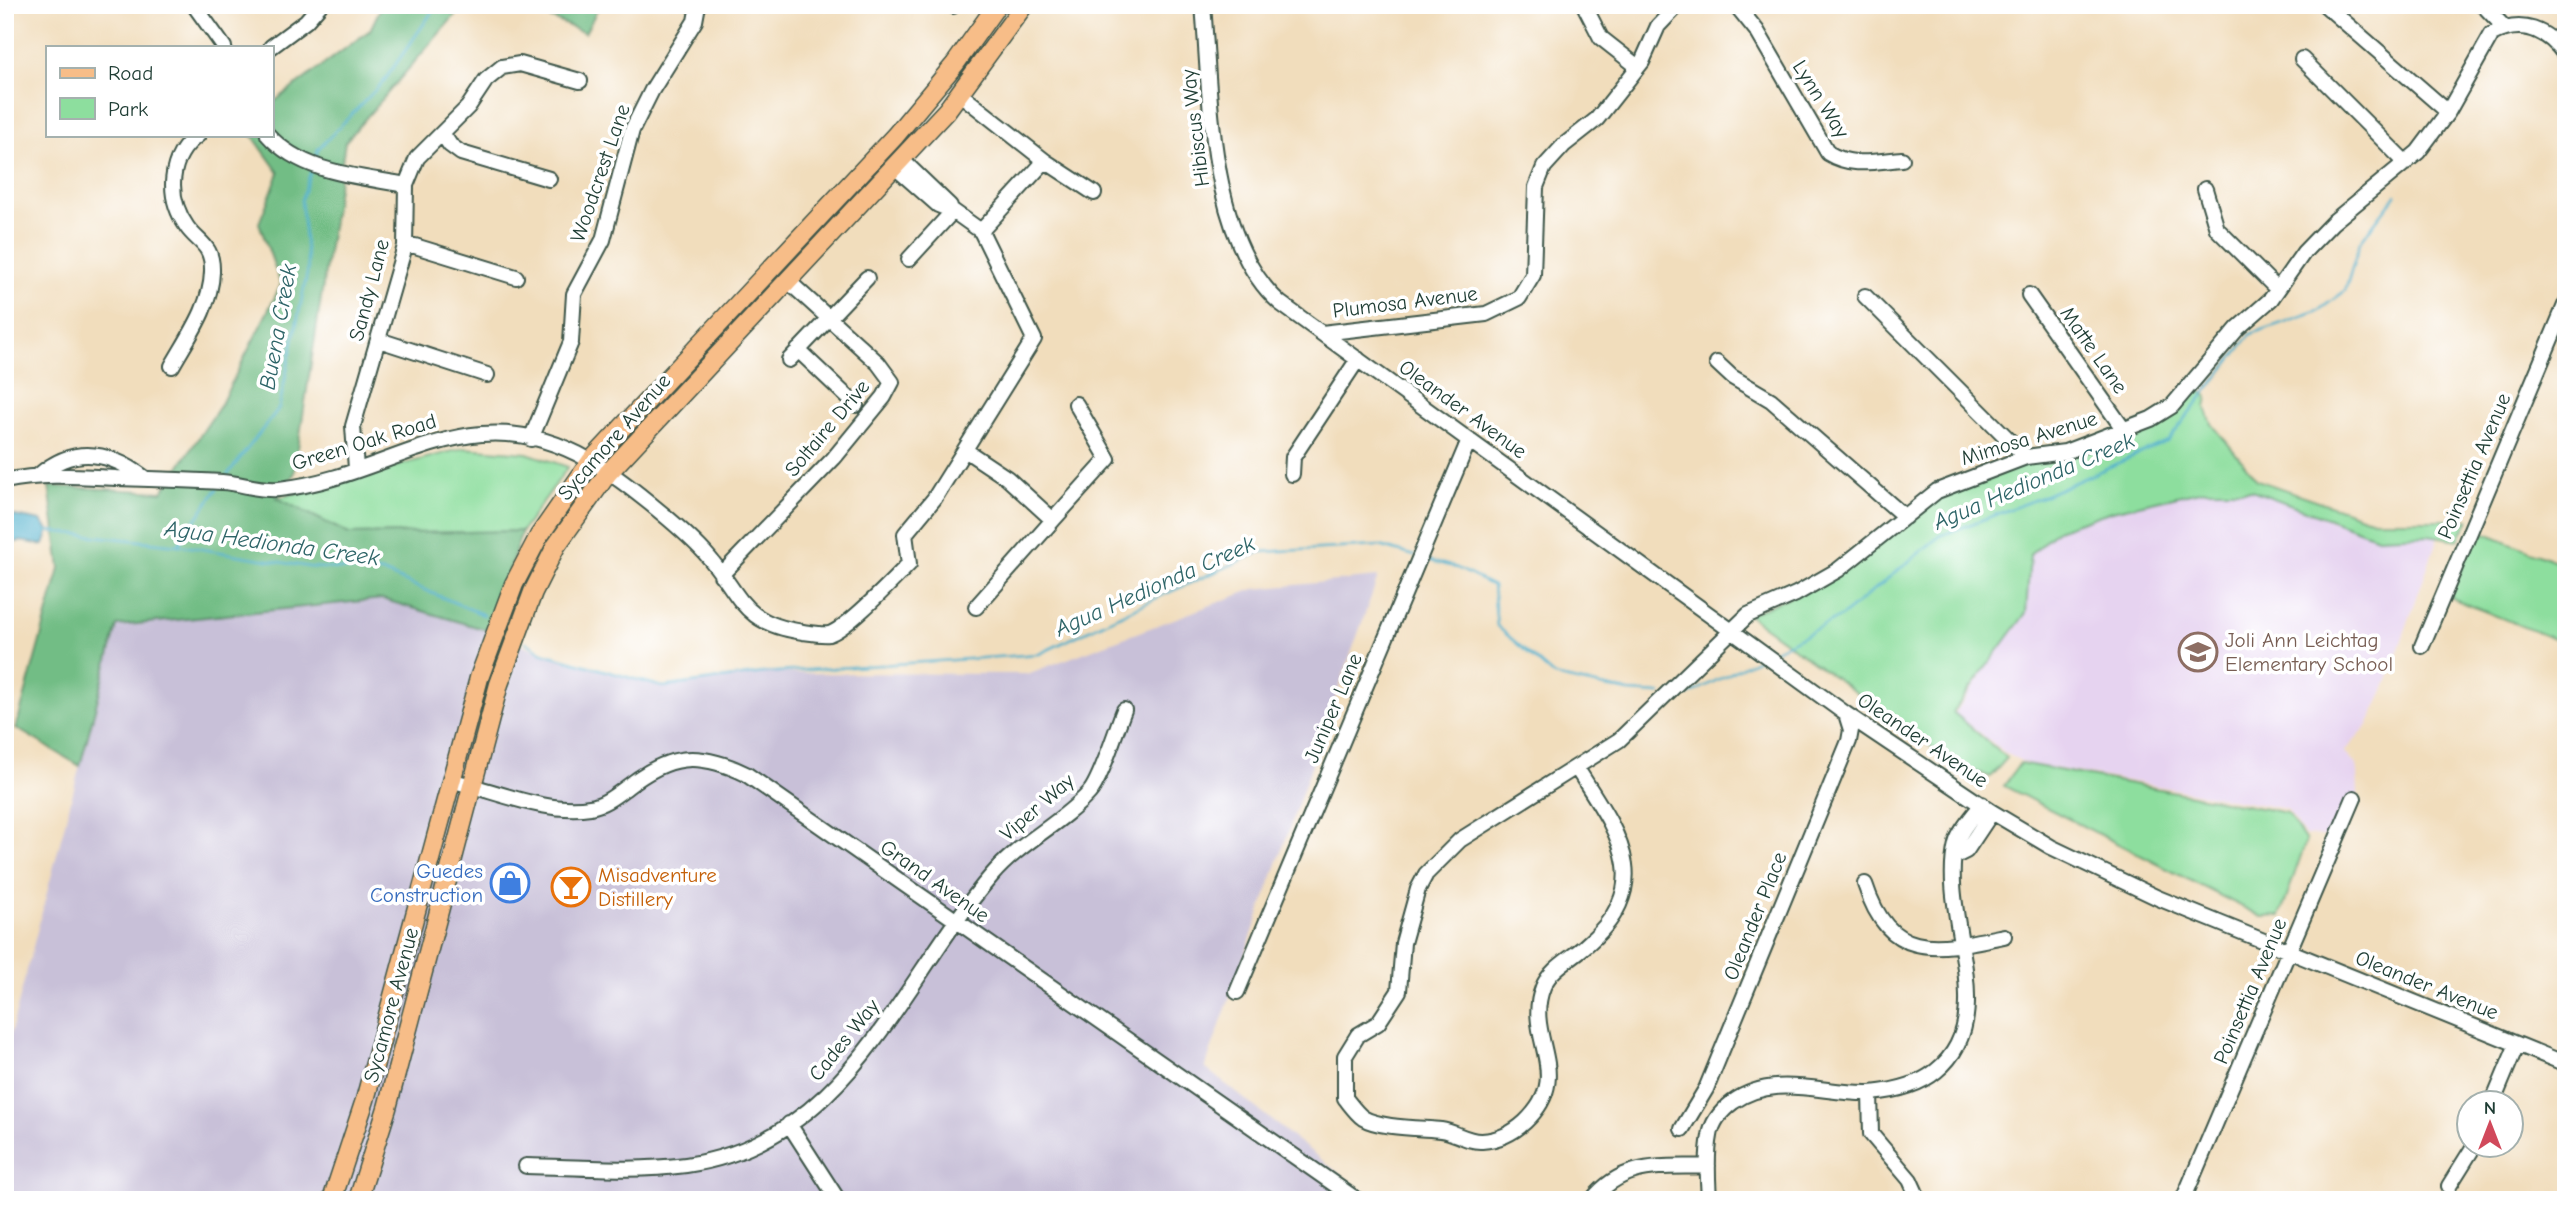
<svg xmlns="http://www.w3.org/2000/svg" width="2571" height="1205" font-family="'Comic Neue',sans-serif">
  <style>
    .built { fill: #e6d3f0 }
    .industrial { fill: #c8c0d8 }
    .green { fill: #8dde9e; stroke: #568e69; stroke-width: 2 }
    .forest { fill: #72bd85; stroke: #487d5c; stroke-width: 2 }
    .water { fill: #4baeca; stroke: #35767f; stroke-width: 2 }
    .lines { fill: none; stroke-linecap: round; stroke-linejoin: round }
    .stream { stroke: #4baeca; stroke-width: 2.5 }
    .minor-casing { stroke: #3e5548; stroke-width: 18 }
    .major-casing { stroke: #3e5548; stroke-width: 21 }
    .minor { stroke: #fff; stroke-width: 14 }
    .major { stroke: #f7bd88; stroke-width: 18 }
    .labels { text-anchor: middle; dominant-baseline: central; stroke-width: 7; stroke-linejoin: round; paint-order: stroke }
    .street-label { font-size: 21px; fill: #1f3d34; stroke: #fff }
    .education-label { font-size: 21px; fill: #785e54; stroke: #fff; text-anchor: start }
    .shop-label { font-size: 21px; fill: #366cbe; stroke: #fff; text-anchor: end }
    .food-label { font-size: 21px; fill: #c56008; stroke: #fff; text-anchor: start }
    .water-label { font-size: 23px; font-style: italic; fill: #2e6568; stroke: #fff }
  </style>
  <rect width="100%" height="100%" fill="#fff"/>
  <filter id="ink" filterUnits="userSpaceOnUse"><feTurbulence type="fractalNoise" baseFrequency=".0143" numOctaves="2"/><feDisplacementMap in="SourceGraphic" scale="14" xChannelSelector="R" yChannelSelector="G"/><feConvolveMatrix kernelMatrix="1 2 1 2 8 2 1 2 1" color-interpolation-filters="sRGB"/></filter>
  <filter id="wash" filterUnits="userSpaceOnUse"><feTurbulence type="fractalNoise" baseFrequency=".00686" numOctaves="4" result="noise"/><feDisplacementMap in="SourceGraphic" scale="28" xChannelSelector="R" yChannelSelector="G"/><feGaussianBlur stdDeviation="1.57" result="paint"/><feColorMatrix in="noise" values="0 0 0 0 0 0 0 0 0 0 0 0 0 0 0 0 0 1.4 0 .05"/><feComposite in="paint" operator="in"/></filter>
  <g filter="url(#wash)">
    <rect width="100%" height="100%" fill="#f1ddbc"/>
    <path class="built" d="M2204,490H2252L2334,522L2438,537L2384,691L2367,727L2344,752L2357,766L2358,799L2342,837L2305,835L2287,809L2026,763L2007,754L1955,713L2025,613L2030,555L2057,530L2112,511Z"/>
    <path class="industrial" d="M1378,577L1205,1068L1373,1200H5V1055L116,626L382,599L490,631L543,653L663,687L763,673L1027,674L1254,589Z"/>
    <path class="green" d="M2195,383L2197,389L2208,396L2206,408L2212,424L2257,480L2373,520H2469L2458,540L2428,535L2377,537L2252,490H2204L2112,511L2057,530L2030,555L2026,613L1953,712L2007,758L1990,777L1951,761L1748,615L1796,594L1937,491L2151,419Z
      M464,448L527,453L568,467L522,531L349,534L277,498Z
      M2478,530L2566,565V644L2449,597Z
      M2020,763L2287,813L2306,841L2280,916L2262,917L2004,786Z"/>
    <path class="forest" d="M382,5H464L345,142L294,474L277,498L349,534L522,531L490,631L382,599L117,626L80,766L16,728L60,568L49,486L162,492L220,406L281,285L259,223L279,173L252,135H271V104L370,30Z
      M520,5H600L585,33Z"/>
    <path class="water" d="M5,514L41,521L49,531L44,545L20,541L5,545Z"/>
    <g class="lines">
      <path class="stream" d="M314,161L318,149L384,81L437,5
        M228,474L279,408L308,269L301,200L311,171
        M49,531L178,545L309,567L382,572L484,615
        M179,544L217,489
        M1424,559L1457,568L1493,586L1497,626L1554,676L1629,692L1660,694
        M526,642L543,653L663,687L763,673L1039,654L1154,599L1260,552L1380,546L1415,556
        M1769,653L1842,616L1940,536L2039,498L2168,441L2251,334L2319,310L2345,291L2360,242L2396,195
        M1674,694L1688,695L1760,658"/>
    </g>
  </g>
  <g filter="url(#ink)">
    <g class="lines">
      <defs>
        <path id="minor" d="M194,5L224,47
          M952,5L953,6
          M1203,5C1211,96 1208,239 1280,303L1846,714L1992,812L2051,847L2158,898L2566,1064
          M1584,5L1601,38L1638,67
          M1736,5L1757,31L1828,153C1852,168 1876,161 1902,159
          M2325,5L2448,112
          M2483,5L2505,28
          M271,47L306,21L320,5
          M2302,59L2406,163
          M442,133L450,145L461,153L549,179
          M268,135C302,173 358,176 406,185
          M902,160L950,206
          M1045,161L1094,193
          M896,168L938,205L953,211L981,231
          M2205,189L2217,229L2276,288
          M405,246H415L516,277
          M909,259L953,211
          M2029,295L2124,430
          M1865,296L2026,457
          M1322,333L1486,314L1519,298L1533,275L1536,187L1544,167L1564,145L1597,119L1642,62L1658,26L1678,5
          M379,340L487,375
          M798,350L856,405
          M789,360L867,278
          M1717,363L1732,377L1771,400L1905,517
          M172,366C189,336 211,306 212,272C213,244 198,243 187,227C166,197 168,157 198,135
          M531,439L571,342L574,294L603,240L632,130L652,90L695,21L698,5
          M965,450L1007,478L1053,520L1108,459L1076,404
          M356,469L353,426L405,246L406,185L417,158L468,107L486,80L502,67L520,64L580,81
          M1292,474L1293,457L1358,359
          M39,475C75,444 111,452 146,479
          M5,481C42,473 78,476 116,478C151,479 186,480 222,482C241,483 259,491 279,489C394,477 468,391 589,460C619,476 682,528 705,553C742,594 739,623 803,632C810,633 822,635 829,634C848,628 893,580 909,564L905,534L934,499L1034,339L981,231L1045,161L960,94
          M721,575L834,458L884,397L892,382L878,363L788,281
          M976,607L1053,520
          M2422,646L2566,303
          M1576,767L1619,740L1748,615L1796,594L1838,570L1937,491L2026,457L2065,452L2151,419L2172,406L2238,328L2271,299L2304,252L2333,222L2418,152L2448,112L2492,34C2522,19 2547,29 2566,56
          M1576,767C1618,833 1659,884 1584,947C1570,959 1550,969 1543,987C1523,1038 1576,1074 1525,1122C1513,1133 1498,1140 1482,1141C1467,1142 1456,1132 1441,1130C1421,1128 1379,1128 1363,1118C1356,1113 1350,1104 1345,1098V1056L1358,1035L1378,1023L1399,991L1403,943L1418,889L1426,874L1460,840Z
          M453,781C496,791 546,814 590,807C604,805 616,795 627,787C669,754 698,751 746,774L1357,1200
          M1956,856L1966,851L1992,812
          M1865,884C1890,962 1936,950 2004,936
          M1237,992L1469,440
          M1870,1093L1871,1134L1910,1180L1919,1200
          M2492,1104L2517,1044
          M789,1124L838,1200
          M1682,1129L1706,1089L1849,741L1851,730L1846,714
          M526,1166C579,1167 634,1172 686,1165C848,1142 898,984 992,875C1019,843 1061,824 1089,793C1101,780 1116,729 1124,710
          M2449,1186L2474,1146
          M1592,1200C1624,1160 1662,1168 1708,1166
          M1709,1200C1708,1179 1706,1156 1710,1136C1712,1121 1721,1111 1733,1102C1775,1072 1824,1095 1871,1093C1894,1091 1918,1086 1936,1071C2003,1017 1938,916 1956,844C1959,831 1974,815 1982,804
          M2183,1200L2354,798"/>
        <path id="major" d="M332,1200L365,1100L479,678L514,584L539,536L591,461L895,136L955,64L997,5
          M358,1200L387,1108L499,684L533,592L556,546L608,473L947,110L1024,5"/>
      </defs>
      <use href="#minor" class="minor-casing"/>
      <use href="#major" class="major-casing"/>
      <use href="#minor" class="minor"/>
      <use href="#major" class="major"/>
    </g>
  </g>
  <defs>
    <symbol id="school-ring" viewBox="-11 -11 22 22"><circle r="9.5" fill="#fff" stroke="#8d6e63" stroke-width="1.5"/><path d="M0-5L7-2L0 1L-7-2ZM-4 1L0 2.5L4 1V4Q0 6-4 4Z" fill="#8d6e63"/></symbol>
    <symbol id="shop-ring" viewBox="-11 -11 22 22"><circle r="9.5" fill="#fff" stroke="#3f7fe0" stroke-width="1.5"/><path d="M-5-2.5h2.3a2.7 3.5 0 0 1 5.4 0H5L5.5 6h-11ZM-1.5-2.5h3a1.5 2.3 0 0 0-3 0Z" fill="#3f7fe0"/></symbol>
    <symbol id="bar-ring" viewBox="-11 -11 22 22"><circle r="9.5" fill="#fff" stroke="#e8710a" stroke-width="1.5"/><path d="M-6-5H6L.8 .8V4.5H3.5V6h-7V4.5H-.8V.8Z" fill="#e8710a"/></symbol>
  </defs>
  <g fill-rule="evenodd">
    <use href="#school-ring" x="2176" y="630" width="44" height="44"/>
    <use href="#shop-ring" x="488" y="861" width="44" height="44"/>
    <use href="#bar-ring" x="549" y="865" width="44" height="44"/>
  </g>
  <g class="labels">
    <g class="street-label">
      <text transform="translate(1821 99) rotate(58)">Lynn Way</text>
      <text transform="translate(1195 128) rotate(-97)">Hibiscus Way</text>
      <text transform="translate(600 173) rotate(-71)">Woodcrest Lane</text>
      <text transform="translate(369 290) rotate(-75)">Sandy Lane</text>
      <text transform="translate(1405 302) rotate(-7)">Plumosa Avenue</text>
      <text transform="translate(2094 350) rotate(55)">Matte Lane</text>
      <text transform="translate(1463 409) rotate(36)">Oleander Avenue</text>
      <text transform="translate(827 428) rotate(-50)">Soltaire Drive</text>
      <text transform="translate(614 437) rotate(-49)">Sycamore Avenue</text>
      <text transform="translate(2029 438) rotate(-17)">Mimosa Avenue</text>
      <text transform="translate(364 442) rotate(-17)">Green Oak Road</text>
      <text transform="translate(2474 466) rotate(-67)">Poinsettia Avenue</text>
      <text transform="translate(1333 708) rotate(-67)">Juniper Lane</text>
      <text transform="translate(1923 740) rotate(34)">Oleander Avenue</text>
      <text transform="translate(1037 807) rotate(-41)">Viper Way</text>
      <text transform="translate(935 881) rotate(35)">Grand Avenue</text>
      <text transform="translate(1755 916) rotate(-68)">Oleander Place</text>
      <text transform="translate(2427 985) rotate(22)">Oleander Avenue</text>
      <text transform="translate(2250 991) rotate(-67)">Poinsettia Avenue</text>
      <text transform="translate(391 1005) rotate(-75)">Sycamore Avenue</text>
      <text transform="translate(844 1040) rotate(-51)">Cades Way</text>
    </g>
    <g class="education-label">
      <text x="2225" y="640">Joli Ann Leichtag<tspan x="2225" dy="24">Elementary School</tspan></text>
    </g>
    <g class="shop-label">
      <text x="483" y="871">Guedes<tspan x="483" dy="24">Construction</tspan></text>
    </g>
    <g class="food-label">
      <text x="598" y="875">Misadventure<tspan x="598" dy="24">Distillery</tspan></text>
    </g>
    <g class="water-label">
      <text transform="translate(278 327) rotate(-80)">Buena Creek</text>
      <text transform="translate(2034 481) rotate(-23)">Agua Hedionda Creek</text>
      <text transform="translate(272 543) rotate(8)">Agua Hedionda Creek</text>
      <text transform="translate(1155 586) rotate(-24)">Agua Hedionda Creek</text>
    </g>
  </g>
  <rect width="2571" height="1205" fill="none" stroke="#fff" stroke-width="28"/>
  <rect x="46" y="46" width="228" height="91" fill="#ffffff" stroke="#a5b1ae" stroke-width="2"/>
  <rect x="60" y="68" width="35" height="10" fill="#f7bd88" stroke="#a5b1ae" stroke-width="2"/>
  <text x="108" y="80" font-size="21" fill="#1f3d34">Road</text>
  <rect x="60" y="98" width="35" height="21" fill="#8dde9e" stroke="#a5b1ae" stroke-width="2"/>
  <text x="108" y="116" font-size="21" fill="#1f3d34">Park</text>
  <g transform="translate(2490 1124)"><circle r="33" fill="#ffffff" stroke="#a5b1ae" stroke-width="2"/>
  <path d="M0-5L12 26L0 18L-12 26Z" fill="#d1495b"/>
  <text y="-10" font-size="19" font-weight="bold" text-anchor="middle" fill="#1f3d34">N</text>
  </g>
</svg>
